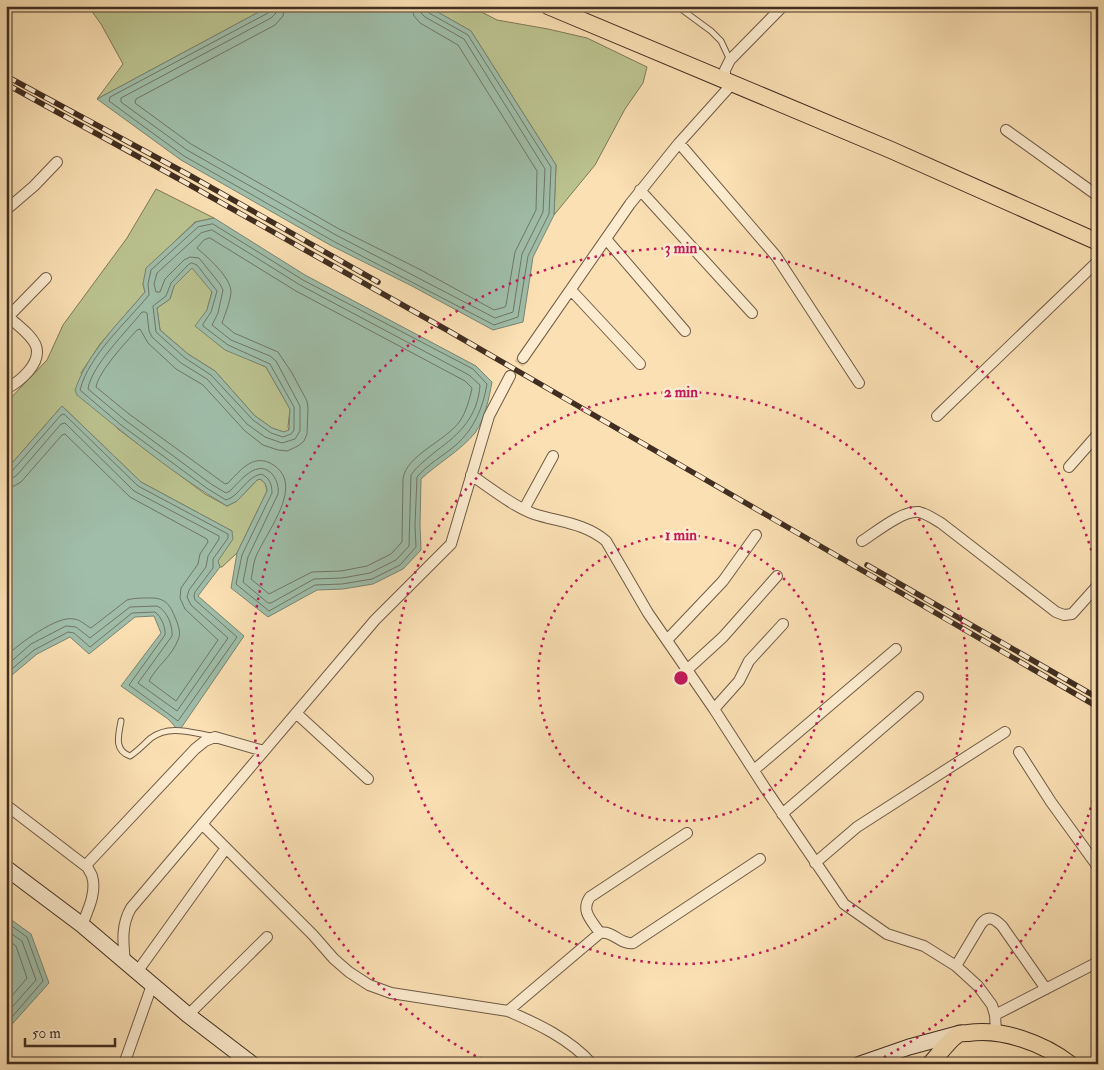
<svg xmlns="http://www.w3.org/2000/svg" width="1104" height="1070" font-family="'IM FELL Double Pica',serif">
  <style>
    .green { fill: #bbc38f; stroke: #7e7858 }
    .water { fill: #9fbda9; stroke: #798473; fill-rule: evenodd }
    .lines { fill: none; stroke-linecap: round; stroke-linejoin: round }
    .shore { stroke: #707665; stroke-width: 1 }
    .street-tunnel { stroke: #d5bc96; stroke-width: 10; stroke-dasharray: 10 5; stroke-linecap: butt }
    .lane-casing { stroke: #6f5a46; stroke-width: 7 }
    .street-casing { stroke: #6f5a46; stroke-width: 12 }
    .secondary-casing { stroke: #412e21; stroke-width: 17 }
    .primary-casing { stroke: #412e21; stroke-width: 18 }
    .lane { stroke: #fcebce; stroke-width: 5 }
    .street { stroke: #fcebce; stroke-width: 10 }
    .secondary { stroke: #fcebce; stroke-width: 15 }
    .primary { stroke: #fae0b3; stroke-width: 16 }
    .rail-casing { stroke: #412e21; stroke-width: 5.5 }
    .rail { stroke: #fcebce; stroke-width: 4; stroke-dasharray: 11; stroke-linecap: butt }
    .ring { fill: none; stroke: #c2185b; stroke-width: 2.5; stroke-dasharray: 2.5 5 }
    .centre { fill: #c2185b; stroke: #fcebce; stroke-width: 2.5 }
    .ring-label { font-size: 15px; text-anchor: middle; font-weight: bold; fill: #c2185b; stroke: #fcebce; stroke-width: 5; stroke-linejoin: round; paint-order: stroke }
  </style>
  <rect width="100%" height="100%" fill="#fae0b3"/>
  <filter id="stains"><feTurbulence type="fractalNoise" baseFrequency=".004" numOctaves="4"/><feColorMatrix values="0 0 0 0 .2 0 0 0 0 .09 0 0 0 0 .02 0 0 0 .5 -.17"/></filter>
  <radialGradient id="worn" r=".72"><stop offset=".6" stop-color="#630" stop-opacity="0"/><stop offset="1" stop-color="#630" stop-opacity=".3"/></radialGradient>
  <path class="green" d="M88,6H270L97,99L123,64L101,24Z
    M427,6H470L497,20L548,29L587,38L647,67L643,83L625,109L595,165L554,215L556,165L471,31Z
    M156,189L214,218L195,222L147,268L143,284L145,292L100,344L81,373L118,429L205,494L227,506L237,501L257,480L260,479L265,483L267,491L237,553L222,567H220L217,564L218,561L232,531L141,482L62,406L6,470V403L47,360L63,325L127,238Z
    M192,267L212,291L207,310L246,358L266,367L290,409L288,427L289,430L284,432L272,428L255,416L215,371L188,354L160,330L157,308L170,299L174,286Z"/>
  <path class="water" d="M270,6H427L471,31L556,165L554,215L533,257L523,322L493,330L412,286L330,245L181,160L97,99Z
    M214,218L305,275L476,366L492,382C489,398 485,419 475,433C460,451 438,463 421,479L420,525L421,550L403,569L373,584L343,589L317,590L268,617L231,588L237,553L267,491C267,486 265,482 260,479L257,480L237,501L227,506C174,475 125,434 77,395L75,390C88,352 119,323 145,292L143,284L146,268L196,222ZM192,268L212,292L207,310L195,326L225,350L266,367L290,409L289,430L284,432L272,428L255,416L215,371L188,354L160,330L157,308L170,299L174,286Z
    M62,406L141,482L232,531L233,539L218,561L220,567L198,596L244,636L179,731L168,719L121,686L161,633L154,616L135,617L89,654L70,637L37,654L6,680V470Z
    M6,916L31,934L49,983L6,1031Z"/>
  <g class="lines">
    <path class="shore" d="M271,6L268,13L110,97L109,101L184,156L333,241L494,325L518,317L528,256L549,214L551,167L468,35L429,13L426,6
      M277,6L276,13L271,18L121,98V102L187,150L336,235L495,318L513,312L522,254L543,212L545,169L464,39L425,17L421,13L420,6
      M285,6L283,16L275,25L136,99L135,103L191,144L339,229L421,270L494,310L505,307L506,305L515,252L536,210L537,171L458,45L420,23L414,16L412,6
      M213,224L303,280L473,369L487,384C483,408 474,429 456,445C443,456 428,464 417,477L415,525L416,547L400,565L372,579L342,584L315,585L269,611L236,584L242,555L272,493C272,484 269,477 261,474C246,477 240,496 226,500L208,489L121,425L80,390C89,355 126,323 149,295L148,284L151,270L198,227Z
      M212,230L300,285L469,375L480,385C478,416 460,434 436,451C428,458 417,466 411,475L409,546L396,560L370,573L342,578L314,579L271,603H268L243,582L248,557L278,494C279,487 277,481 273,475C258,457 240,481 230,491L226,493L211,484L125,420L88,389C91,366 127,331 142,312H145L147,313L149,331L152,337L181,363L207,379L247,424L265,437L282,443L295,439L300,431V406L276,361L270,356L231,340L212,325L218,313L223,290L220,284L199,258L190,257L184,260L165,279L160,292H156L154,284L157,273L201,233Z
      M210,238L296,291L465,381L472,388C470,398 466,412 460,421C446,441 406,455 403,479L402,542L391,554L367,566L341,571L312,572L269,594L251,579C253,572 253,565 255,559C264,534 309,483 270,463C252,454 239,472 228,483L225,484L129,414L96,387C99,371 126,342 137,330L140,329L148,343L176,369L203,385L245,431L263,445L278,450L287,451L298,446L304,441L307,434L308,408L307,401L292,373L278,352L234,333L222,323C225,314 230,303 231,292C231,277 207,257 197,248L204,240Z
      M192,263L197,265L217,291L211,312L203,324V326L228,345L270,364L294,407V430L291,434L283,437L271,433L253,420L211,375L185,358L156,332L153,306L166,296L171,283L188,265Z
      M6,473L12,471L61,415L64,414L138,486L228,534V538L213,559V568L195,592L194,596L195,600L237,637L178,721L129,685L165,635C166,628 161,616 155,612L132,613L90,647L74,633L68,632L34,650L6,674
      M6,479H11L17,475L61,424L65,423L134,491L219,536V539L208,556L206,567L189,590L187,597L191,605L228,638L177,711L138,683L172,636C173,626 167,610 157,606L130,607L90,638L76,627L66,626L31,644L6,666
      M6,487L14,486L21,482L62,435L65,434L130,497L207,539L208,542L200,554L198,564L181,588L180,598L185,609L218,640L176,701L149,681C156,667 172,656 178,640C181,634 179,628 177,622C170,605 167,597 147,598C140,598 134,598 127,600L91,628C85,625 81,620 74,619C57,615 19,644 6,656
      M6,922L27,937L43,981L6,1024
      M6,930L22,941L36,980L6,1014
      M6,939L16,946L27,978L6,1003"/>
    <path class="street-tunnel" d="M510,376L523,358"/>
    <defs>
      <path id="lane" d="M677,6L711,31L721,41L730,60
        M121,721C119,734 113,750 130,756C138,751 144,744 151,738C170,724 192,733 212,736"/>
      <path id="street" d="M725,81V70L730,60L783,6
        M1006,130L1098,196
        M679,143L776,256L859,383
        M640,190L752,313
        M6,210L34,186L57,162
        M606,239L685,331
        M571,290L640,364
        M6,319L46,278
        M523,358L630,204L679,143L732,84
        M6,389C19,382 42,364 36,346C32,335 17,325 9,317
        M937,416L1098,261
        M1069,467L1098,434
        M471,475C489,487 514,507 534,514C559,522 585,523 606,541L648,613L714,709L765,788L844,904L887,934L924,946L956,966L978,986L992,1005L995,1015L996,1032
        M524,509L553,456
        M862,541C876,532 903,510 919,512C927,514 934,519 941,523L1056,612L1064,615L1072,614L1098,585
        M667,640L723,581L756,535
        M688,669L723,637L777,576
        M714,709L739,681L749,661L783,624
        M296,713L368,779
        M1019,752L1051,802L1098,867
        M754,770L896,649
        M6,805L87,867
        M782,814L918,697
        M202,824L313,935L334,959L349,972L369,985L391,993L508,1011C538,1024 570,1039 592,1064
        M815,863L857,827L1005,732
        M82,925C88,910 97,892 92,876C90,871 87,869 87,864L195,749L205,741L215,737L264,751
        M600,933C592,921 580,911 590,897L687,833
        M125,962C123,942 121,925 131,908L375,620L451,544L489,416L510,376
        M956,966L981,924C988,915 994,918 1002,926L1046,989
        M137,972L226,848
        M508,1011L600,933C613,930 620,945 633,943L760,859
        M188,1015L267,937
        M995,1015L1098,962
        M124,1064L152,985"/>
      <path id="secondary" d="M6,868L82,925L188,1015L252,1064
        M860,1064L909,1047L957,1034"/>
      <path id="primary" d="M548,6L891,150L1098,242
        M930,1064C938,1056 948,1041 957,1035C959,1033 964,1033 968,1033C1002,1028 1043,1043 1070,1064"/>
    </defs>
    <use href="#lane" class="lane-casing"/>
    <use href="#street" class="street-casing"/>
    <use href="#secondary" class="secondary-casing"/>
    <use href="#primary" class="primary-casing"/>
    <use href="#lane" class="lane"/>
    <use href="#street" class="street"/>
    <use href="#secondary" class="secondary"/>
    <use href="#primary" class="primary"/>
    <defs>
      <path id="rail" d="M6,76L189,175L378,282
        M6,84L188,184L447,330L1098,707
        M867,565L1098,698"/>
    </defs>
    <use href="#rail" class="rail-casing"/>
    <use href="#rail" class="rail"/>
  </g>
  <g class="ring">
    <circle cx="681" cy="678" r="143"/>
    <circle cx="681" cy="678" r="286"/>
    <path d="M1097 786A430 430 0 0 1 873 1063M489 1063A430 430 0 1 1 1097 570"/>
  </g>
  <circle cx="681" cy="678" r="8" class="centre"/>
  <g class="ring-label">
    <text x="681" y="253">3 min</text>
    <text x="681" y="397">2 min</text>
    <text x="681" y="540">1 min</text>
  </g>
  <rect width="1104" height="1070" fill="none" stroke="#fae0b3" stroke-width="25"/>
  <rect x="8" y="8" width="1089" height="1055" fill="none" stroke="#412e21" stroke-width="2.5"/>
  <rect x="12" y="12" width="1079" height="1045" fill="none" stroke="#412e21"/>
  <path d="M25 1038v8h90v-8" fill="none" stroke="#412e21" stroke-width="2.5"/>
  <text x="32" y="1038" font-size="15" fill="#412e21" stroke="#fcebce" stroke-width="4" paint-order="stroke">50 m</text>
  <rect width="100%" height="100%" filter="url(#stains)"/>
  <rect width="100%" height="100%" fill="url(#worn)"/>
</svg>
